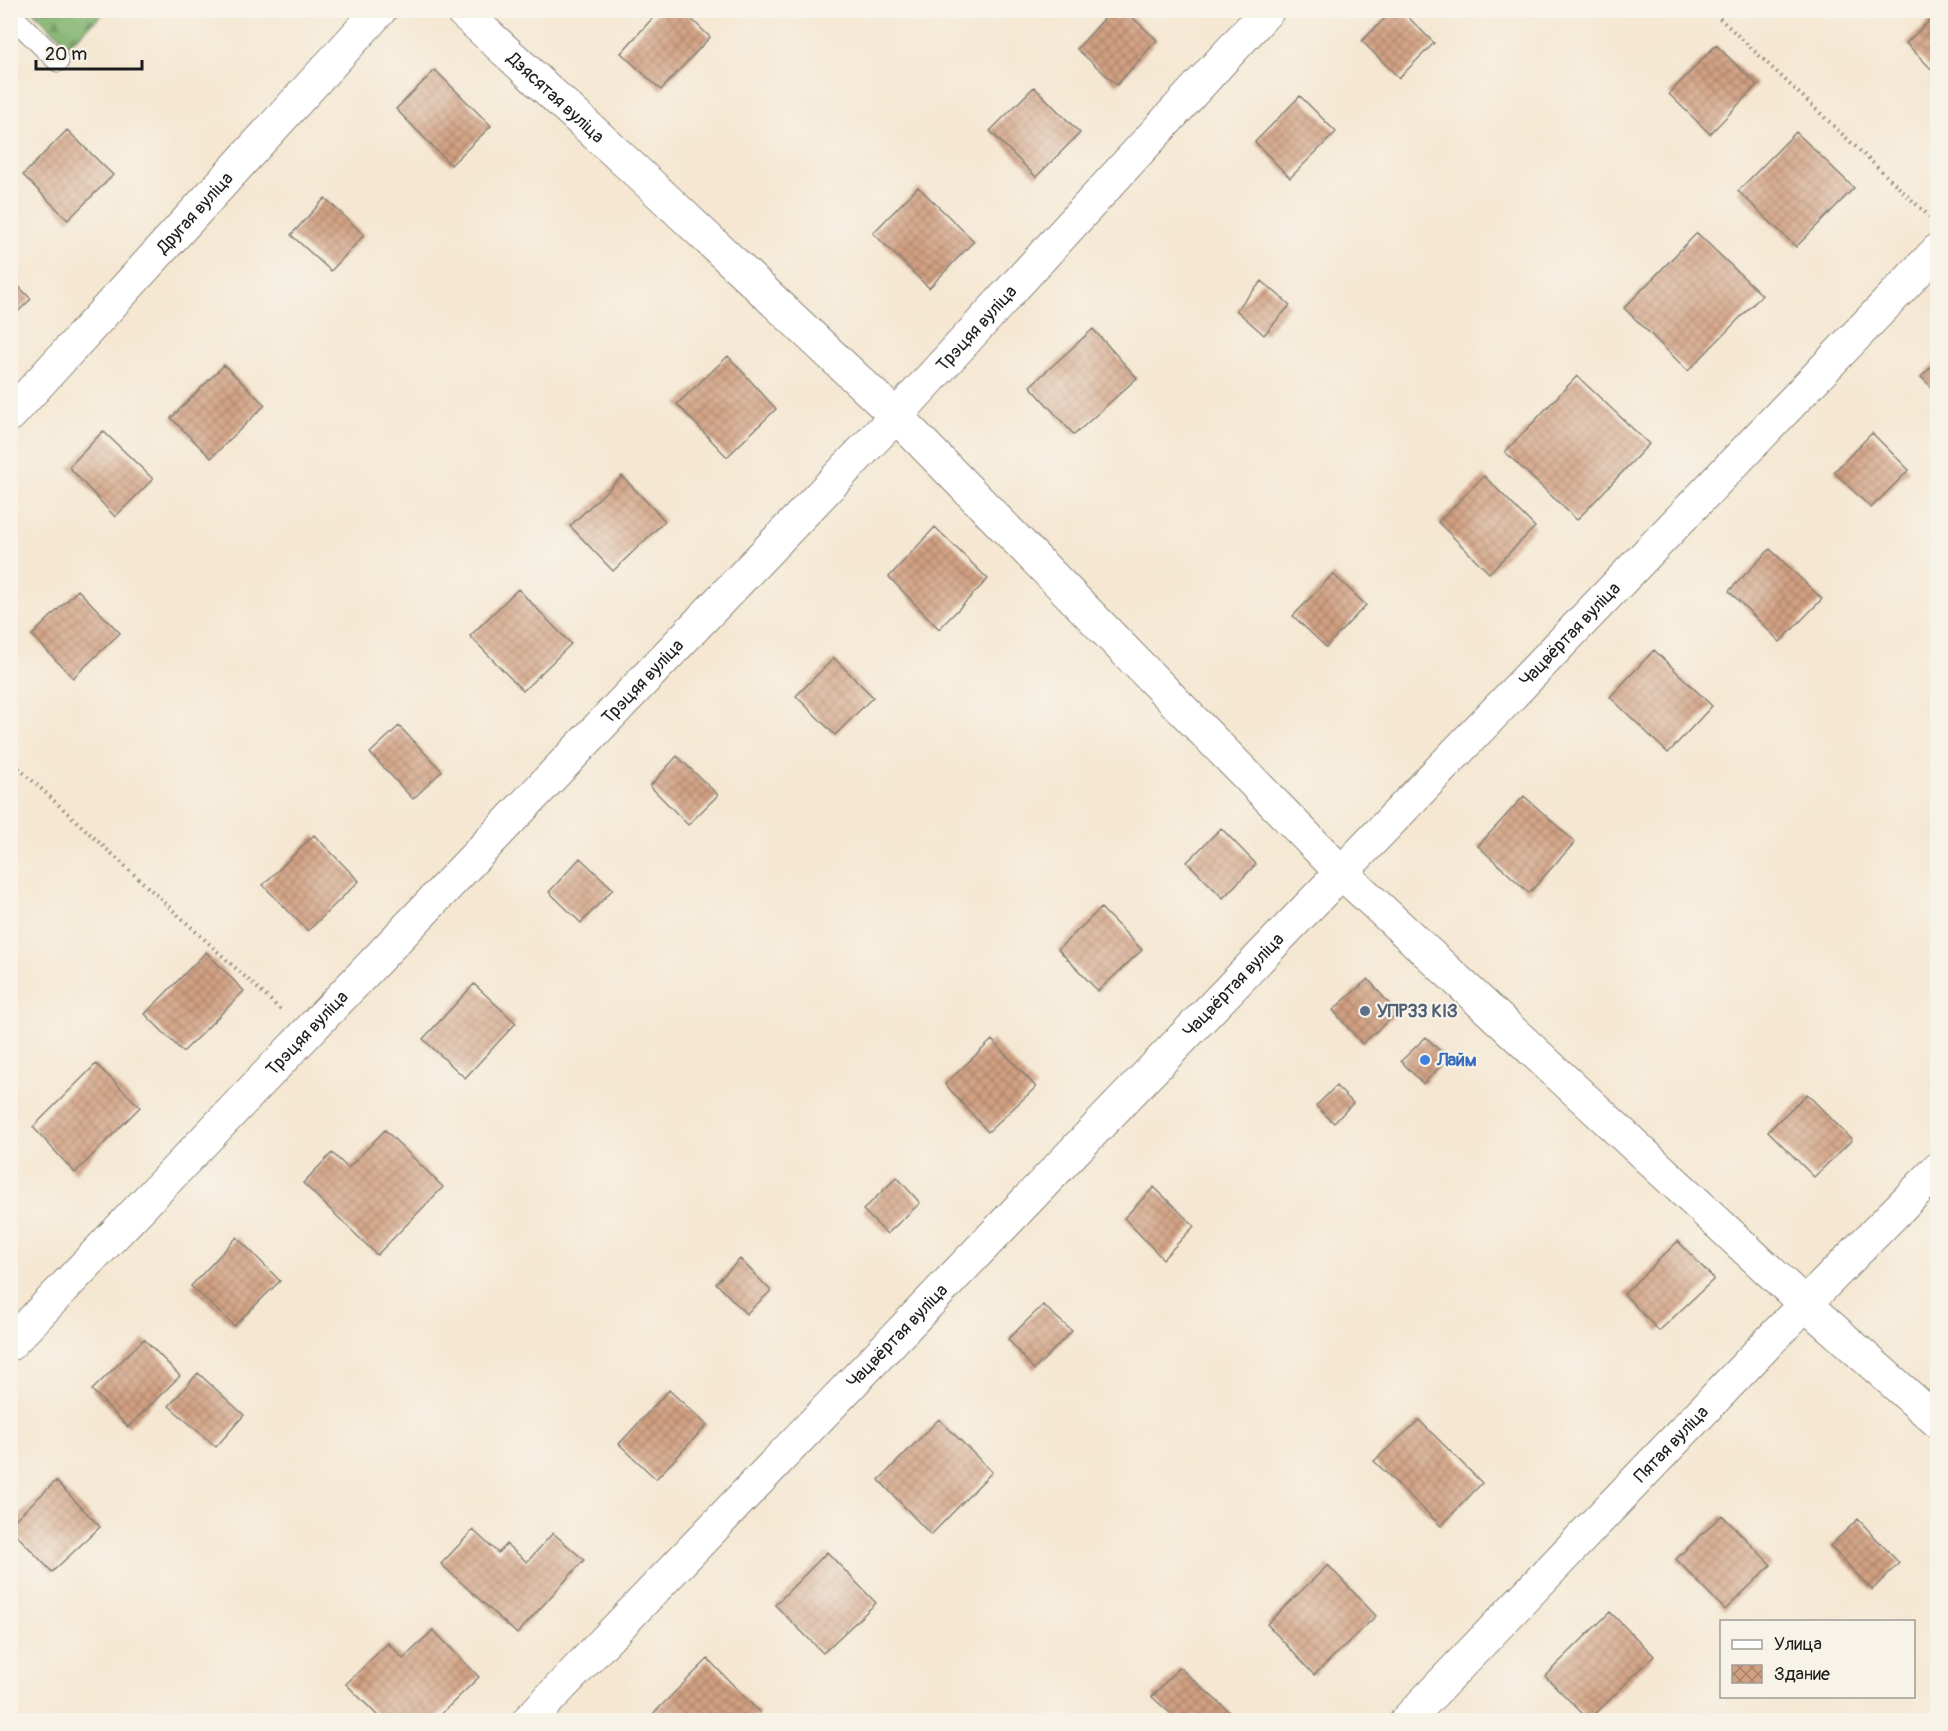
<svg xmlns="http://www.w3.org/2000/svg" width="1948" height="1731" font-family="Pangolin,sans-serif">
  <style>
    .forest { fill: url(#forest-firs); stroke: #4e6845; stroke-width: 1.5 }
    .building { fill: url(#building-cross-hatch) }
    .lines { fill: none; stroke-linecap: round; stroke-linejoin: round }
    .lane-casing { stroke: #888277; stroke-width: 23 }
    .street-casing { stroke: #888277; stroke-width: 35 }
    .secondary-casing { stroke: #888277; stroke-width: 35 }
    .path { stroke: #888277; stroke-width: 4; stroke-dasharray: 1.5 4.5; stroke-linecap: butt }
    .lane { stroke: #fff; stroke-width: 21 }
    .street { stroke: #fff; stroke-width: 33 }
    .secondary { stroke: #fff; stroke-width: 33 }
    .service-dot { fill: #5c6f8a; stroke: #f7f3e8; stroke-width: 2 }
    .shop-dot { fill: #3f7fe0; stroke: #f7f3e8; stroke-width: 2 }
    .labels { text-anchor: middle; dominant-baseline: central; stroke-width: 4.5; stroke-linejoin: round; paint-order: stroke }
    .street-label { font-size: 18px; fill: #1c1c1c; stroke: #f7f3e8 }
    .service-label { font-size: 18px; font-weight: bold; fill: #4e5e75; stroke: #f7f3e8; text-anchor: start }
    .shop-label { font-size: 18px; font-weight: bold; fill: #366cbe; stroke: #f7f3e8; text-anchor: start }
  </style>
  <defs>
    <pattern id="forest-firs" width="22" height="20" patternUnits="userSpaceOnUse" patternTransform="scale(1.5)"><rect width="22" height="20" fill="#81b36e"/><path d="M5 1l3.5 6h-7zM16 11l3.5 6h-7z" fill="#69915a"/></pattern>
    <pattern id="building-cross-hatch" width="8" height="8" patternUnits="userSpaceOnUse" patternTransform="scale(1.5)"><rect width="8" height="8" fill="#d2a082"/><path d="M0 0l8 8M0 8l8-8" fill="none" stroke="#aa826a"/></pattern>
  </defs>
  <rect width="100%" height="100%" fill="#f7f3e8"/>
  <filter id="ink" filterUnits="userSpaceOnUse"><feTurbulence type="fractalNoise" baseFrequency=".0167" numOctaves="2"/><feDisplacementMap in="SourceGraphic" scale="12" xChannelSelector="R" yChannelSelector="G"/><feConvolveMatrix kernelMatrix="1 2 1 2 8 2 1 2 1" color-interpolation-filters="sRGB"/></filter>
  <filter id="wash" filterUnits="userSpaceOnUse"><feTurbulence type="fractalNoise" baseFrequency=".008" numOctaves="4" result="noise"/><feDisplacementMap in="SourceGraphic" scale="24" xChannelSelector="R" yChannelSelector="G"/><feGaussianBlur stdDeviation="1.35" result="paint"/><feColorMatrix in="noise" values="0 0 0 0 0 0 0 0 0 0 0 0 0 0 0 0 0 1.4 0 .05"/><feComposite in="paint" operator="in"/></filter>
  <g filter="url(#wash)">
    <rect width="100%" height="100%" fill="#f5e7d2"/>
    <path class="forest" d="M33,11H106L68,45Z"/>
    <g id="blocks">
      <path class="building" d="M660,10H682L710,37L661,90L621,53Z
        M1112,10H1124L1157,40L1117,85L1077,49Z
        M1393,10H1401L1434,43L1399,78L1362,41Z
        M1938,13V76L1906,43Z
        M1716,45L1757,85L1710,134L1669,94Z
        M435,70L491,126L451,165L396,109Z
        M1034,87L1080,133L1036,177L990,131Z
        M1300,96L1336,132L1290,178L1255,142Z
        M67,130L113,175L68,220L23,175Z
        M1796,132L1854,188L1796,247L1738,191Z
        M918,187L974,241L929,288L873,233Z
        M325,198L364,235L331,271L291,235Z
        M1697,233L1762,295L1688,371L1624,308Z
        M10,278L31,299L10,319Z
        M1262,281L1290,305L1264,335L1236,310Z
        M1093,329L1137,378L1074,435L1030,386Z
        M728,356L776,409L727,457L677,404Z
        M1938,360V393L1921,377Z
        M224,365L265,405L211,458L171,418Z
        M1577,376L1649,444L1577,520L1505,452Z
        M103,431L153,479L115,517L69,467Z
        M1872,433L1909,470L1871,508L1834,472Z
        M622,476L665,521L613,571L570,526Z
        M1484,476L1535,527L1489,573L1438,522Z
        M935,527L988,579L939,629L889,577Z
        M1770,549L1822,599L1780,642L1729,591Z
        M1333,574L1366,605L1326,647L1293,616Z
        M518,589L571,644L523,691L470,636Z
        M78,590L120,633L73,678L32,635Z
        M1654,650L1712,706L1668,753L1610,697Z
        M834,658L873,697L835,735L796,696Z
        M399,726L442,771L413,799L370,753Z
        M677,756L718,795L688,825L650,786Z
        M1524,796L1575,842L1529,893L1478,846Z
        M1221,828L1256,864L1223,898L1187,862Z
        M314,835L359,881L308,931L263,885Z
        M580,858L613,889L581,923L549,892Z
        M1101,908L1142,950L1098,991L1058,949Z
        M206,952L244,991L183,1052L145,1014Z
        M1368,979L1397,1013L1362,1044L1333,1010Z
        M474,984L516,1023L465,1078L423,1039Z
        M1426,1037L1448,1059L1423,1084L1401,1061Z
        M992,1040L1036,1087L988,1132L945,1084Z
        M96,1064L140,1107L75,1173L33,1127Z
        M1336,1086L1353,1103L1334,1123L1316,1106Z
        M1807,1094L1852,1140L1814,1177L1768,1131Z
        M385,1130L443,1187L377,1255L303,1183L332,1153L348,1168Z
        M897,1177L920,1203L887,1234L863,1210Z
        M1154,1187L1194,1226L1163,1259L1124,1218Z
        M237,1237L280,1281L234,1326L191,1286Z
        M1678,1241L1714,1279L1659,1331L1624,1294Z
        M740,1259L771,1291L746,1314L716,1283Z
        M1043,1305L1072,1331L1034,1370L1008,1339Z
        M144,1339L180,1376L128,1427L92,1390Z
        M198,1373L244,1415L216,1447L169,1406Z
        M669,1390L707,1425L656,1479L619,1444Z
        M939,1419L992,1472L931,1535L879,1480Z
        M1419,1420L1482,1483L1441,1526L1374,1461Z
        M56,1481L100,1527L52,1572L10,1528V1524Z
        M1722,1515L1771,1565L1725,1610L1676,1559Z
        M1858,1519L1899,1563L1872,1590L1830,1546Z
        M473,1530L498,1553L506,1544L527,1562L553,1533L584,1560L517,1634L441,1564Z
        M827,1552L876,1603L823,1653L775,1605Z
        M1328,1565L1376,1616L1314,1675L1267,1624Z
        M1610,1612L1654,1656L1589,1720L1545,1676Z
        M433,1630L479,1677L435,1720H382L346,1684L388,1643L403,1659Z
        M708,1659L760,1713L752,1720H647Z
        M1179,1667L1235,1717L1233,1720H1178L1152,1697Z"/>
    </g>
  </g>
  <g filter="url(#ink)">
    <use href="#blocks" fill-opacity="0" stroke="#888277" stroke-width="1.5"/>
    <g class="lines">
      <defs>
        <path id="lane" d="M10,14L58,61"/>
        <g id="street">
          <path id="s1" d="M461,10L651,185L896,416L1342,873L1805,1304L1938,1422"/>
          <path id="s2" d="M10,415L380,10"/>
          <path id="s3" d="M10,1344L896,416L1268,10"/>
          <path id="s4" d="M1407,1720L1805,1304L1938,1169"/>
        </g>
        <g id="secondary">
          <path id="s5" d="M529,1720L1938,250"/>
        </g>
      </defs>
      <use href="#lane" class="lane-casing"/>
      <use href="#street" class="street-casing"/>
      <use href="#secondary" class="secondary-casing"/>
      <path class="path" d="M1711,10L1931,218
        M10,760L282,1011"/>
      <use href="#lane" class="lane"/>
      <use href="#street" class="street"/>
      <use href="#secondary" class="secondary"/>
    </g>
  </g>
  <circle class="service-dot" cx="1365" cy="1011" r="6"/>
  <circle class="shop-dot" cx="1425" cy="1060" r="6"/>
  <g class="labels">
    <g class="street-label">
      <text stroke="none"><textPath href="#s1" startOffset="129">Дзясятая вуліца</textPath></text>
      <text stroke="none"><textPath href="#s2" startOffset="274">Другая вуліца</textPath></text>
      <text stroke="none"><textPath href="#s3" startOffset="1402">Трэцяя вуліца</textPath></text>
      <text stroke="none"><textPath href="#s5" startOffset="1504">Чацвёртая вуліца</textPath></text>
      <text stroke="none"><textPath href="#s3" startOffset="916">Трэцяя вуліца</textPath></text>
      <text stroke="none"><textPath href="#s5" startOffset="1018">Чацвёртая вуліца</textPath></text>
      <text stroke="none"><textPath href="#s3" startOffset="430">Трэцяя вуліца</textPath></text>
      <text stroke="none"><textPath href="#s5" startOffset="532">Чацвёртая вуліца</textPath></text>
      <text stroke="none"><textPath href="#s4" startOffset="382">Пятая вуліца</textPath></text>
    </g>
    <g class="service-label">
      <text x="1377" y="1011">УПР33 КІЗ</text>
    </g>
    <g class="shop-label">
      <text x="1437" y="1060">Лайм</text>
    </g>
  </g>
  <rect width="1948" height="1731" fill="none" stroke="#f7f3e8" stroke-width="36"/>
  <rect x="1720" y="1620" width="195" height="78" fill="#f7f3e8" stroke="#9f9d96" stroke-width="1.5"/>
  <rect x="1732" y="1640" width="30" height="9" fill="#ffffff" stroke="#9f9d96" stroke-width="1.5"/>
  <text x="1774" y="1650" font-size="18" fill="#1c1c1c">Улица</text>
  <rect x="1732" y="1665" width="30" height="18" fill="url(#building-cross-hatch)" stroke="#9f9d96" stroke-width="1.5"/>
  <text x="1774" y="1680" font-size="18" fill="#1c1c1c">Здание</text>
  <path d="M36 60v9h106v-9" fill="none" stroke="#1c1c1c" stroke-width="3"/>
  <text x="45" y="60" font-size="18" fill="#1c1c1c" stroke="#f7f3e8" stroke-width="4.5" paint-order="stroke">20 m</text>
</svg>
